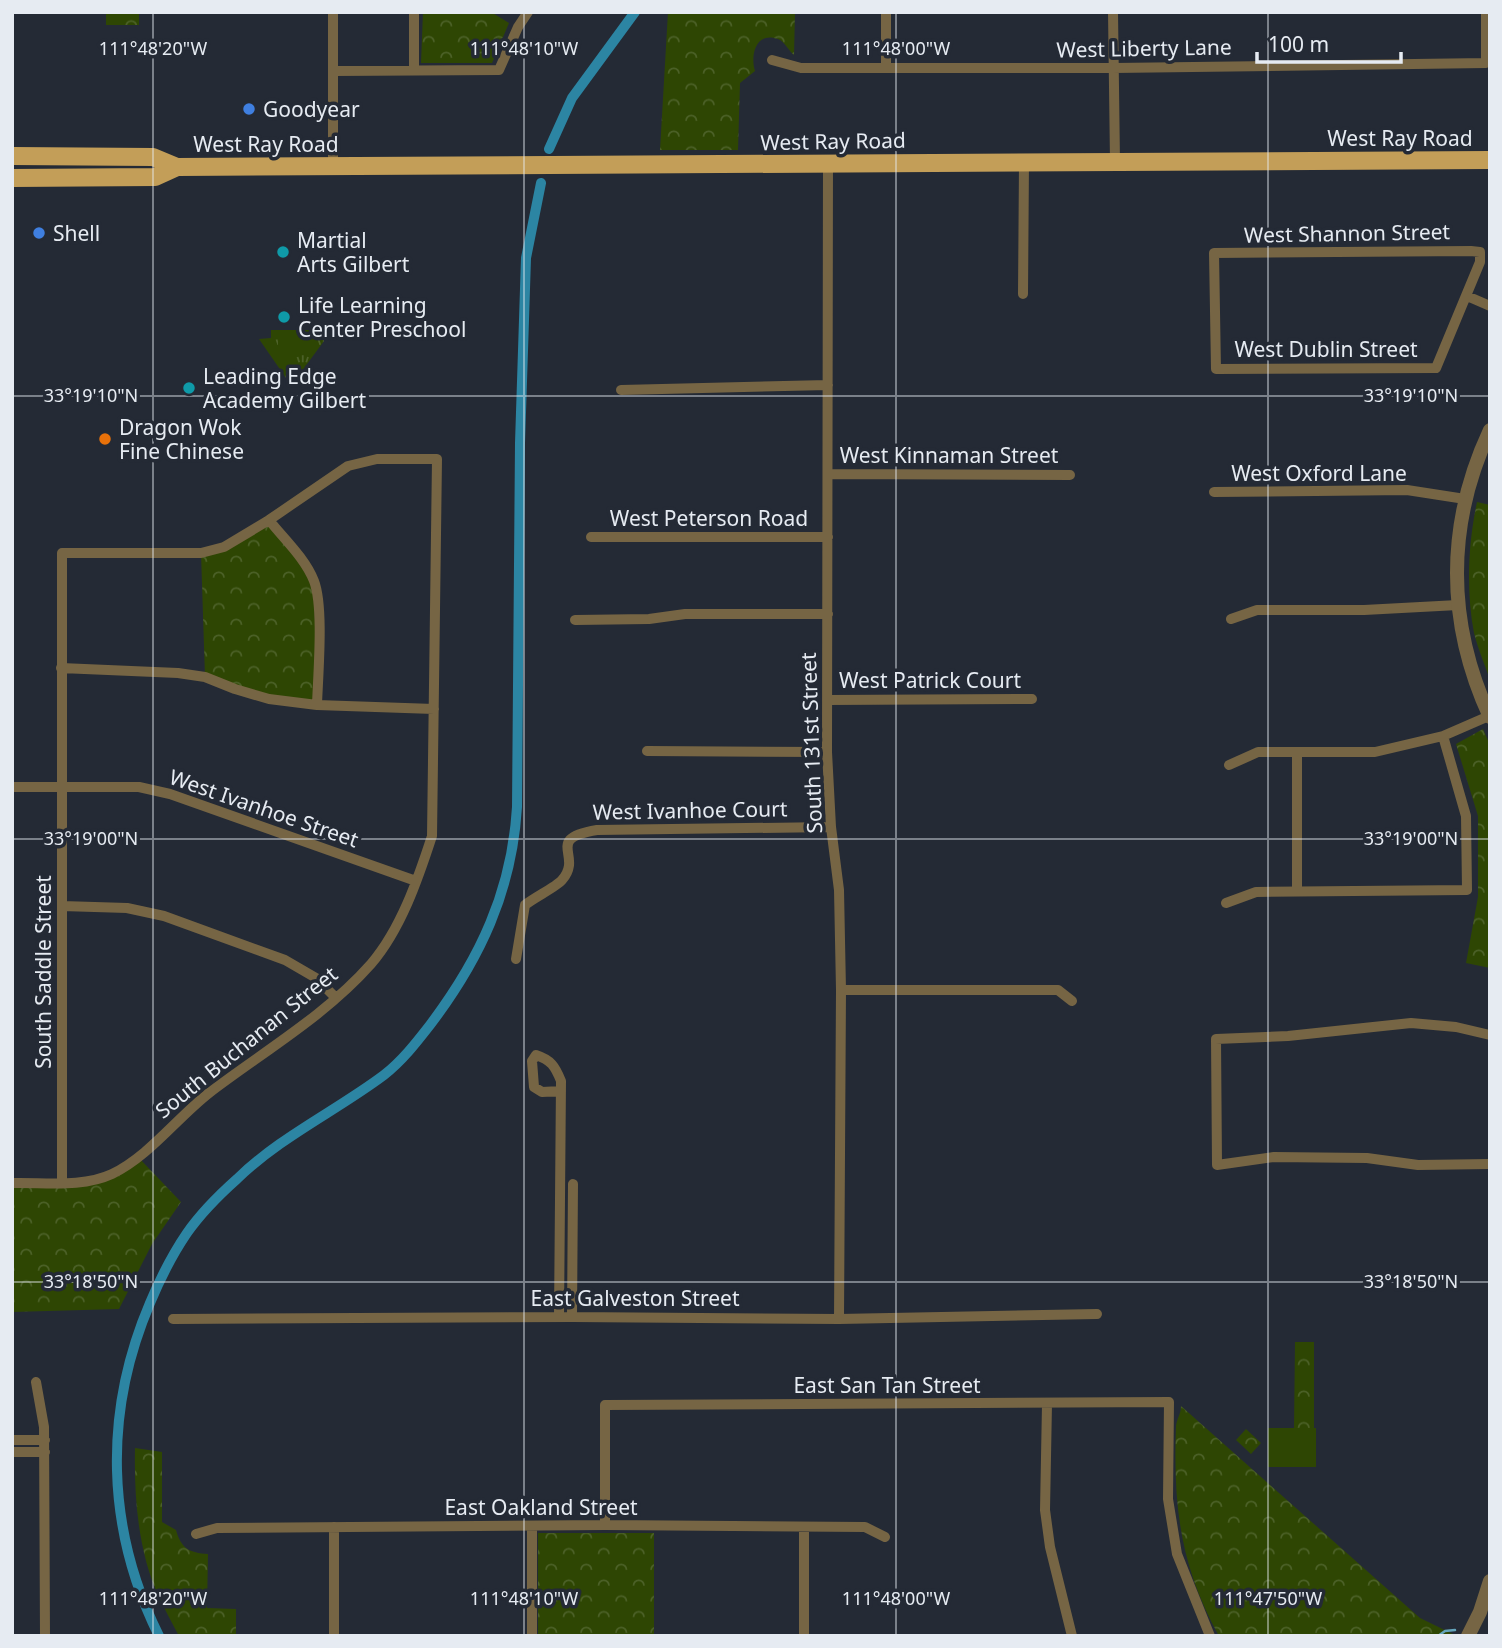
<svg xmlns="http://www.w3.org/2000/svg" width="1502" height="1648" font-family="'Noto Sans',sans-serif">
  <style>
    .grass { fill: url(#grass-tufts) }
    .park { fill: url(#park-crowns) }
    .garden { fill: #2e4603 }
    .lines { fill: none; stroke-linecap: round; stroke-linejoin: round }
    .stream { stroke: #64a4bb; stroke-width: 2.5 }
    .canal { stroke: #2c85a3; stroke-width: 10 }
    .minor { stroke: #766544; stroke-width: 10 }
    .tertiary { stroke: #766544; stroke-width: 14 }
    .primary { stroke: #c39e58; stroke-width: 18 }
    .ticks { fill: none; stroke: #e6ebf2; stroke-width: 2; stroke-opacity: 0.45 }
    .shop-dot { fill: #3f7fe0; stroke: #242a35; stroke-width: 2.5 }
    .culture-dot { fill: #0f9aa8; stroke: #242a35; stroke-width: 2.5 }
    .food-dot { fill: #e8710a; stroke: #242a35; stroke-width: 2.5 }
    .labels { text-anchor: middle; dominant-baseline: central; stroke-width: 7; stroke-linejoin: round; paint-order: stroke }
    .street-label { font-size: 21px; fill: #e6ebf2; stroke: #242a35 }
    .poi-label { font-size: 21px; fill: #e6ebf2; stroke: #242a35; text-anchor: start }
    .ticks-label { font-size: 18px; text-anchor: middle; fill: #e6ebf2; stroke: #242a35; stroke-width: 7; stroke-linejoin: round; paint-order: stroke }
  </style>
  <defs>
    <pattern id="grass-tufts" width="24" height="20" patternUnits="userSpaceOnUse" patternTransform="scale(1.75)"><rect width="24" height="20" fill="#2e4603"/><path d="M3 7l-1-3M5 7V3M7 7l1-3M15 17l-1-3M17 17v-4M19 17l1-3" fill="none" stroke="#4c6128"/></pattern>
    <pattern id="park-crowns" width="20" height="18" patternUnits="userSpaceOnUse" patternTransform="scale(1.75)"><rect width="20" height="18" fill="#2e4603"/><path d="M2 6a3 3 0 1 1 6 0M12 15a3 3 0 1 1 6 0" fill="none" stroke="#4c6128"/></pattern>
  </defs>
  <rect width="100%" height="100%" fill="#242a35"/>
  <path class="grass" d="M271,330H324V341L296,379L286,378L259,339L271,338Z"/>
  <path class="park" d="M423,12H491L509,23L492,63H421Z
    M668,12H795L794,55C788,50 785,42 778,39C756,31 750,55 755,71L740,83L738,150H660Z
    M106,13L139,14V25H106Z
    M1477,502L1490,505V680C1485,665 1478,649 1474,633C1466,591 1468,544 1477,502Z
    M269,520L314,580L317,705L269,699L205,677L201,553Z
    M1483,729L1490,745V968L1466,963L1478,897V816L1456,744Z
    M139,1158L181,1202L152,1244L119,1309L12,1312V1183L89,1182Z
    M1295,1342H1314V1429H1294Z
    M1181,1406L1420,1618L1457,1636H1219C1180,1566 1173,1505 1176,1426C1177,1418 1181,1414 1181,1406Z
    M1246,1429L1261,1443L1251,1454L1236,1440Z
    M135,1448L162,1452V1522L176,1530C181,1548 189,1553 208,1554L207,1608L236,1609V1636H179C172,1623 165,1610 159,1597C138,1552 134,1497 135,1448Z
    M538,1533H654V1636H538Z"/>
  <path class="garden" d="M278,331H308V348H278Z
    M1268,1428H1316V1467H1268Z"/>
  <g class="lines">
    <path class="stream" d="M1438,1636L1445,1631L1455,1630"/>
    <path class="canal" d="M549,149L572,98L635,12
      M159,1636C106,1529 103,1413 150,1303C160,1279 172,1255 187,1233C201,1213 219,1195 237,1179C280,1137 336,1111 384,1075C402,1061 416,1043 430,1025C480,959 512,891 517,807L520,443L526,258L541,183"/>
    <path class="minor" d="M333,12V167
      M414,12V70
      M886,12V68
      M1113,12L1115,162
      M772,60L801,68H1114L1486,63V12
      M333,71L499,70L518,27L528,12
      M828,164L827,752L831,827L839,890L841,990L839,1319
      M1471,251L1480,252V262L1436,368L1216,369L1214,253Z
      M1023,294L1024,162
      M1467,296L1490,306
      M621,390L828,385
      M828,474L1070,475
      M1214,492L1407,490L1465,499
      M269,520C284,539 305,558 314,581C324,607 318,674 317,705
      M591,537H828
      M1231,619L1257,610H1364L1458,605
      M575,620L649,619L685,614H828
      M61,668L178,673L205,677L235,689L269,699L317,705L434,709
      M827,700L1032,699
      M647,751L827,752
      M1297,753V890
      M1229,765L1258,752H1375L1443,736L1489,716
      M12,787H139L170,794L416,881
      M1226,903L1256,892L1467,890L1466,816L1443,736
      M62,906L127,908L164,916L285,960L316,978L336,998
      M516,959L525,905C535,897 556,887 562,880C584,855 543,839 597,830L831,827
      M841,990H1058L1072,1001
      M1490,1035L1456,1027L1411,1023L1288,1036L1216,1039L1217,1165L1274,1157L1367,1158L1418,1165L1490,1164
      M12,1183C44,1182 82,1188 112,1174C148,1157 177,1118 209,1093C264,1051 325,1016 371,964C401,929 418,879 432,836L437,459H377L348,466L269,520L224,547L201,553H62V1182
      M559,1317L561,1081C555,1066 551,1060 536,1055L532,1061L534,1087L542,1092L561,1091
      M572,1317L573,1184
      M173,1319L572,1317L839,1319L1097,1314
      M36,1382L44,1427L45,1636
      M1047,1404L1045,1510L1050,1547L1072,1636
      M12,1440H45
      M12,1452H45
      M605,1525V1405L1169,1402L1168,1499L1177,1554L1210,1636
      M334,1527V1636
      M804,1527V1636
      M196,1534L217,1528L605,1525L865,1527L885,1537
      M532,1636V1526"/>
    <path class="tertiary" d="M1490,430C1446,524 1446,622 1490,717
      M1468,1636L1480,1612L1490,1581"/>
    <path class="primary" d="M12,156L153,157L177,167
      M12,178L155,177L177,167L1490,160"/>
  </g>
  <path class="ticks" d="M153,12V1636M524,12V1636M896,12V1636M1268,12V1636M12,396H1490M12,839H1490M12,1282H1490"/>
  <g class="shop-dot">
    <circle cx="249" cy="109" r="7"/>
    <circle cx="39" cy="233" r="7"/>
  </g>
  <g class="culture-dot">
    <circle cx="283" cy="252" r="7"/>
    <circle cx="284" cy="317" r="7"/>
    <circle cx="189" cy="388" r="7"/>
  </g>
  <circle class="food-dot" cx="105" cy="439" r="7"/>
  <g class="labels">
    <g class="street-label">
      <text transform="translate(1144 48) rotate(-1)">West Liberty Lane</text>
      <text x="1400" y="138">West Ray Road</text>
      <text transform="translate(833 141) rotate(-1)">West Ray Road</text>
      <text x="266" y="144">West Ray Road</text>
      <text transform="translate(1347 233) rotate(-1)">West Shannon Street</text>
      <text x="1326" y="349">West Dublin Street</text>
      <text x="949" y="455">West Kinnaman Street</text>
      <text x="1319" y="473">West Oxford Lane</text>
      <text x="709" y="518">West Peterson Road</text>
      <text x="930" y="680">West Patrick Court</text>
      <text transform="translate(811 743) rotate(-92)">South 131st Street</text>
      <text transform="translate(264 808) rotate(19)">West Ivanhoe Street</text>
      <text transform="translate(690 810) rotate(-1)">West Ivanhoe Court</text>
      <text transform="translate(43 972) rotate(-90)">South Saddle Street</text>
      <text transform="translate(246 1042) rotate(-39)">South Buchanan Street</text>
      <text x="635" y="1298">East Galveston Street</text>
      <text x="887" y="1385">East San Tan Street</text>
      <text x="541" y="1507">East Oakland Street</text>
    </g>
    <g class="poi-label">
      <text x="263" y="109">Goodyear</text>
      <text x="53" y="233">Shell</text>
      <text x="297" y="240">Martial<tspan x="297" dy="24">Arts Gilbert</tspan></text>
      <text x="298" y="305">Life Learning<tspan x="298" dy="24">Center Preschool</tspan></text>
      <text x="203" y="376">Leading Edge<tspan x="203" dy="24">Academy Gilbert</tspan></text>
      <text x="119" y="427">Dragon Wok<tspan x="119" dy="24">Fine Chinese</tspan></text>
    </g>
  </g>
  <g class="ticks-label">
    <text x="153" y="55">111°48'20"W</text>
    <text x="524" y="55">111°48'10"W</text>
    <text x="896" y="55">111°48'00"W</text>
    <text x="91" y="402">33°19'10"N</text>
    <text x="1411" y="402">33°19'10"N</text>
    <text x="91" y="845">33°19'00"N</text>
    <text x="1411" y="845">33°19'00"N</text>
    <text x="91" y="1288">33°18'50"N</text>
    <text x="1411" y="1288">33°18'50"N</text>
    <text x="153" y="1605">111°48'20"W</text>
    <text x="524" y="1605">111°48'10"W</text>
    <text x="896" y="1605">111°48'00"W</text>
    <text x="1268" y="1605">111°47'50"W</text>
  </g>
  <rect width="1502" height="1648" fill="none" stroke="#e6ebf2" stroke-width="28"/>
  <path d="M1257 52v10h144v-10" fill="none" stroke="#e6ebf2" stroke-width="3.5"/>
  <text x="1268" y="52" font-size="21" fill="#e6ebf2" stroke="#242a35" stroke-width="5" paint-order="stroke">100 m</text>
</svg>
